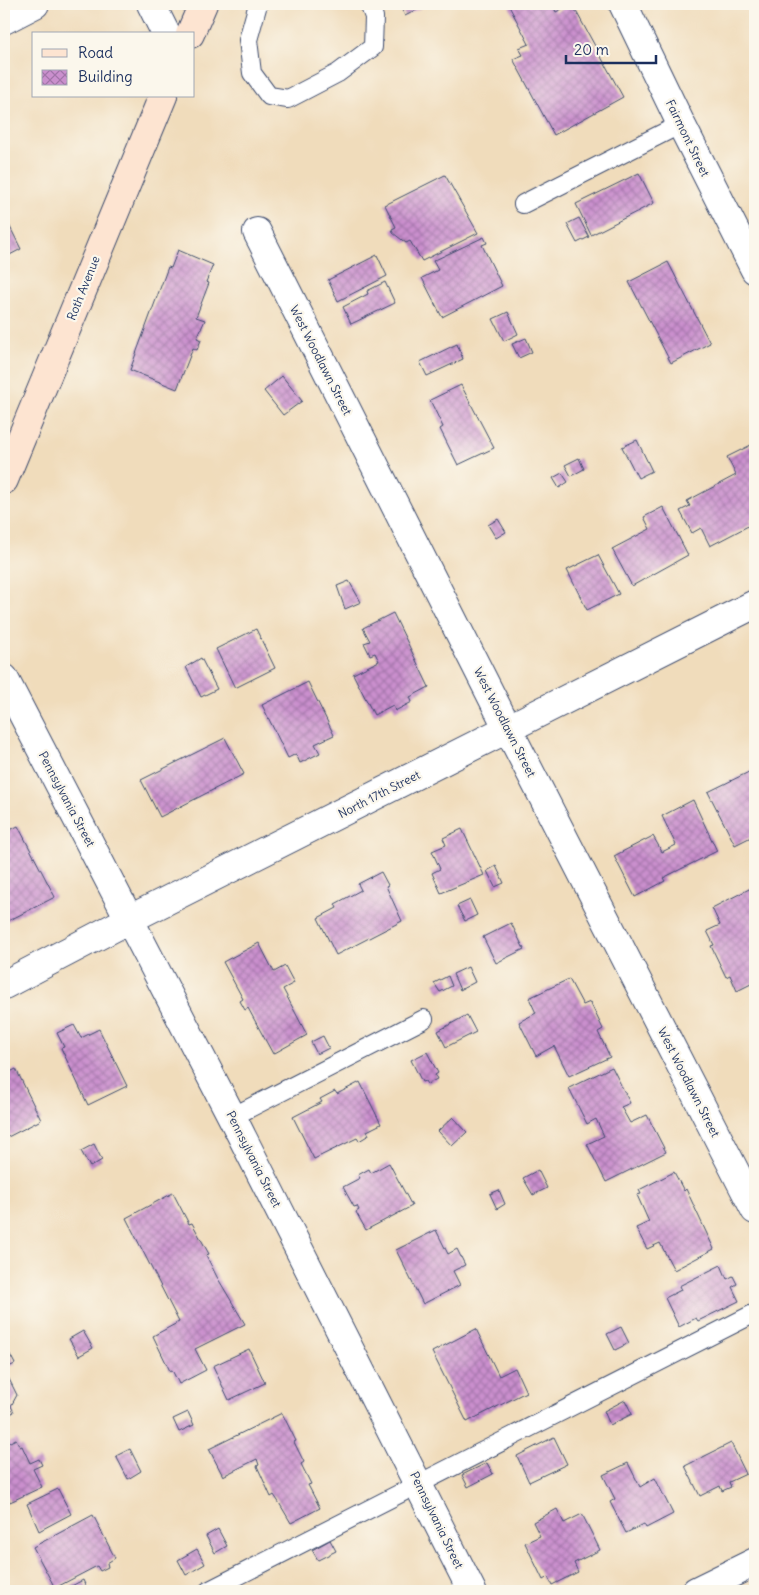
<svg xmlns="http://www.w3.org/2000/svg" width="759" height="1595" font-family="Delius,sans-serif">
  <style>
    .building { fill: url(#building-cross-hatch) }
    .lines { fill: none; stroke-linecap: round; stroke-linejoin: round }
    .lane-casing { stroke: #3b496c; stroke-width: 20 }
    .street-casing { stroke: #3b496c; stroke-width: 30 }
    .secondary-casing { stroke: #3b496c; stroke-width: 30 }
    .lane { stroke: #fff; stroke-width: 18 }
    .street { stroke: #fff; stroke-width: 28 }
    .secondary { stroke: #fde4d1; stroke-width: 28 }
    .labels { text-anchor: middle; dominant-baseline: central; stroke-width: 4.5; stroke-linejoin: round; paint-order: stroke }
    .street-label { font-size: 12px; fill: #1b2f5e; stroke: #fbf7ec }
  </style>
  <defs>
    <pattern id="building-cross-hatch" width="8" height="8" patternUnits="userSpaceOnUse" patternTransform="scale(1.25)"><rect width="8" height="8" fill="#ca8fcd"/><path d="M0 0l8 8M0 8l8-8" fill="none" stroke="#a375aa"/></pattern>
  </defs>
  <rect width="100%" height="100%" fill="#fbf7ec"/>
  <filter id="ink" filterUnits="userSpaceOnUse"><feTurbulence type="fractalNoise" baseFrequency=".02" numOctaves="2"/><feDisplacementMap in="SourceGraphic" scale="10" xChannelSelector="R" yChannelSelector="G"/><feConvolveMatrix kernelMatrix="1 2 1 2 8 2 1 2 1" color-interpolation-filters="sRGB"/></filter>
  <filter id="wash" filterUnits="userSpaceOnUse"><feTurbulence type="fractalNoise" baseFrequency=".0096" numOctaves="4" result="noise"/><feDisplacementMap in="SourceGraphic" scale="20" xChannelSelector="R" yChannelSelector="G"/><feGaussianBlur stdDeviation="1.12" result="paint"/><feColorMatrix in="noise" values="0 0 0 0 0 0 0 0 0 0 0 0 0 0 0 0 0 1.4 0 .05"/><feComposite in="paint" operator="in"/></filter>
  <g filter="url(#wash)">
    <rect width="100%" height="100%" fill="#f0dcbb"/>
    <g id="blocks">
      <path class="building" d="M399,4H428L405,16Z
        M513,4H552L556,12L572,4L623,97L554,135L513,59L523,55L519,48L529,44L509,6Z
        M639,173L654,203L591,235L576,204Z
        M445,175L478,233L422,261L410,241L406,243L393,233L392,229L396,227L385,205Z
        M4,215L21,249L4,258Z
        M579,218L589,237L577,243L567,224Z
        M484,237L487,243L482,245L502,286L442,317L422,278L438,270L433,261Z
        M178,250L213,265L206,282L209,283L196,317L205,320L197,338L201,340L197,350L193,348L177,389L130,370L168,267L171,268Z
        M377,255L387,276L338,301L328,280Z
        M668,262L710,343L671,363L629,282Z
        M385,282L395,303L351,324L343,307L368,294L367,291Z
        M508,312L518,334L504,341L493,319Z
        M526,338L532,352L519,358L512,344Z
        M457,344L463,359L427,376L420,362Z
        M282,376L302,401L283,415L264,391Z
        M461,385L494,448L458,465L440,429L443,427L430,400Z
        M637,440L652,471L638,478L622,447Z
        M755,443V517L750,520L752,524L710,546L701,528L692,533L680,511L690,506L687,501L736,475L727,457Z
        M579,458L584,469L571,476L565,465Z
        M562,473L568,482L559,488L553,478Z
        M663,507L688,555L632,586L612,549L650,529L644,517Z
        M498,519L506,532L496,538L488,525Z
        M598,555L619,594L587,610L567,570Z
        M349,581L361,602L345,609L337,586Z
        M393,613L429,687L410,697L412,702L395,711L393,705L374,715L353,674L379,661L375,653L370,655L364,643L370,641L363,628Z
        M256,629L275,668L235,688L216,649Z
        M201,658L217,689L201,697L186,667Z
        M308,682L334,735L315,744L320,753L300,763L296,754L288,758L262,705Z
        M225,738L244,774L160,817L141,780Z
        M755,769V835L735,845L708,792Z
        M693,800L717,851L663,878L665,881L635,897L614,856L653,836L662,852L676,845L662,816Z
        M18,826L55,897L4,923V833Z
        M462,829L484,875L441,893L432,873L440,869L432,851L446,845L443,838Z
        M496,866L504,883L495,887L487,871Z
        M381,872L388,885L386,886L402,921L336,955L318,918L337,908L335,904L361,890L358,884Z
        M755,886V920L753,921L755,926V982L737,991L730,975L726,977L711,946L714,945L707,931L720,925L712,908Z
        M470,900L477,915L465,921L457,906Z
        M511,923L524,949L496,963L483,937Z
        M259,943L274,972L285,966L294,983L283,989L307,1035L273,1054L248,1008L245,1010L240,1001L243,999L223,962Z
        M468,967L475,982L460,990L453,974Z
        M448,976L452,986L440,992L434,983Z
        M569,979L583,1005L590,1002L603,1029L598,1032L610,1057L569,1076L554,1046L536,1056L519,1022L536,1013L529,998Z
        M467,1015L476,1032L446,1047L438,1031Z
        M74,1025L81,1038L99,1029L127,1086L88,1105L61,1048L64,1047L57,1033Z
        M323,1036L329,1048L317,1054L311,1042Z
        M427,1052L438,1073L435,1075L437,1079L427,1084L425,1081L422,1082L411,1060Z
        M612,1067L630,1103L621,1107L630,1123L647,1115L666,1152L606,1182L587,1144L604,1136L596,1119L587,1124L569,1088Z
        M16,1069L41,1120L4,1139V1075Z
        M360,1082L381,1124L367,1131L369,1135L359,1141L357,1138L314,1159L293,1117L322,1102L320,1099L335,1091L337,1094Z
        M453,1117L467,1132L452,1146L438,1131Z
        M94,1144L102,1160L90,1167L81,1151Z
        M389,1163L412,1206L366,1230L356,1212L359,1210L357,1206L354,1207L343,1187L360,1178L358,1175L369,1169L371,1173Z
        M538,1170L547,1188L533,1195L523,1178Z
        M674,1172L684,1191L686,1189L714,1249L674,1270L660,1243L647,1249L636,1228L649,1222L637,1195L641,1194L639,1190Z
        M499,1190L505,1204L497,1209L490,1194Z
        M173,1193L189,1224L192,1223L209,1254L206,1255L217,1277L245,1324L195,1349L206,1370L179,1384L172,1370L170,1371L153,1336L179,1322L126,1218Z
        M436,1230L448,1254L457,1249L465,1265L453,1271L460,1285L423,1304L396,1250Z
        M721,1265L727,1279L733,1276L737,1284L732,1287L739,1301L698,1321L696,1318L679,1327L665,1298L681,1290L679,1286Z
        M621,1327L629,1343L615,1350L607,1334Z
        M476,1329L499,1376L515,1368L526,1392L467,1422L432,1352Z
        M83,1331L93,1348L79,1356L69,1339Z
        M6,1347L15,1364L4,1369L17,1395L11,1406L14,1412L4,1417V1348Z
        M249,1349L265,1383L229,1400L213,1366Z
        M625,1400L632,1414L610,1425L604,1411Z
        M188,1412L194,1425L179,1432L173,1419Z
        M282,1413L296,1441L294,1442L304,1462L301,1464L311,1484L308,1485L320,1508L291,1523L278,1501L274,1495L271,1497L257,1466L259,1465L257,1459L223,1476L209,1449Z
        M554,1437L567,1464L529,1482L517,1456Z
        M16,1439L20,1447L22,1446L30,1463L39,1459L42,1465L33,1469L42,1487L10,1502L4,1489V1445Z
        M731,1443L746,1474L729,1482L731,1487L722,1491L720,1486L700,1496L685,1466Z
        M130,1449L141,1471L128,1479L116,1456Z
        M487,1463L493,1474L468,1487L462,1475Z
        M628,1463L640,1487L655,1478L673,1514L646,1528L644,1524L626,1533L610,1502L615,1499L603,1475Z
        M58,1489L71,1514L39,1531L27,1504Z
        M557,1509L564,1523L582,1514L600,1550L574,1563L578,1572L552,1585L548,1577L543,1580L525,1543L540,1536L533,1522Z
        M93,1515L115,1558L107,1563L108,1567L100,1571L97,1566L55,1588L33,1547Z
        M218,1529L227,1546L215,1553L206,1536Z
        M330,1540L336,1551L318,1560L312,1550Z
        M197,1549L205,1564L186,1575L178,1560Z
        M83,1580L88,1591H62Z"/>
    </g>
  </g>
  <g filter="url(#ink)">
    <use href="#blocks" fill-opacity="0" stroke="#3b496c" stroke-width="1"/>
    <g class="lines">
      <defs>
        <path id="lane" d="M258,4L248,40L252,73L269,96L288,99L338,73L373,47L374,17L369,4
          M523,204L681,124
          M232,1117L424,1019
          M208,1591L755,1313"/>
        <path id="street" d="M151,4L166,34
          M623,4L681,124L755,270
          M4,20L35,4
          M257,232L508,729L755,1210
          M4,678L232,1117L472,1591
          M4,985L130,919L755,604
          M696,1591L755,1562"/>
        <path id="secondary" d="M190,34L203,4
          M4,480L163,96"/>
      </defs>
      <use href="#lane" class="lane-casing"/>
      <use href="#street" class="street-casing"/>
      <use href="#secondary" class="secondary-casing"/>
      <use href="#lane" class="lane"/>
      <use href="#street" class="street"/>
      <use href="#secondary" class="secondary"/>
    </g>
  </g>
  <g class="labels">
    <g class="street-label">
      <text transform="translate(688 138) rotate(64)">Fairmont Street</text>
      <text transform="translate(83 288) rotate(-68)">Roth Avenue</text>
      <text transform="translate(321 360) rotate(63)">West Woodlawn Street</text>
      <text transform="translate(505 722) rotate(63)">West Woodlawn Street</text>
      <text transform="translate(379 794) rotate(-27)">North 17th Street</text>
      <text transform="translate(67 799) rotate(62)">Pennsylvania Street</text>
      <text transform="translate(689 1082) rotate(63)">West Woodlawn Street</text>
      <text transform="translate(254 1159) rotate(63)">Pennsylvania Street</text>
      <text transform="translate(437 1520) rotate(64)">Pennsylvania Street</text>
    </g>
  </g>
  <rect width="759" height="1595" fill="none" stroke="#fbf7ec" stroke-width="20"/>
  <rect x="32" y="32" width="162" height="65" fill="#fbf7ec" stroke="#a1a7b3"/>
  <rect x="42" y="49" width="25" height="8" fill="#fde4d1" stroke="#a1a7b3"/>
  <text x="78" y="58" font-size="15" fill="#1b2f5e">Road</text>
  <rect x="42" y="70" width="25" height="15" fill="url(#building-cross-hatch)" stroke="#a1a7b3"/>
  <text x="78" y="82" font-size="15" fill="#1b2f5e">Building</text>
  <path d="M566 55v8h90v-8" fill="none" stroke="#1b2f5e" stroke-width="2.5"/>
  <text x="574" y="55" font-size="15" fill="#1b2f5e" stroke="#fbf7ec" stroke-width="4" paint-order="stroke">20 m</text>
</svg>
